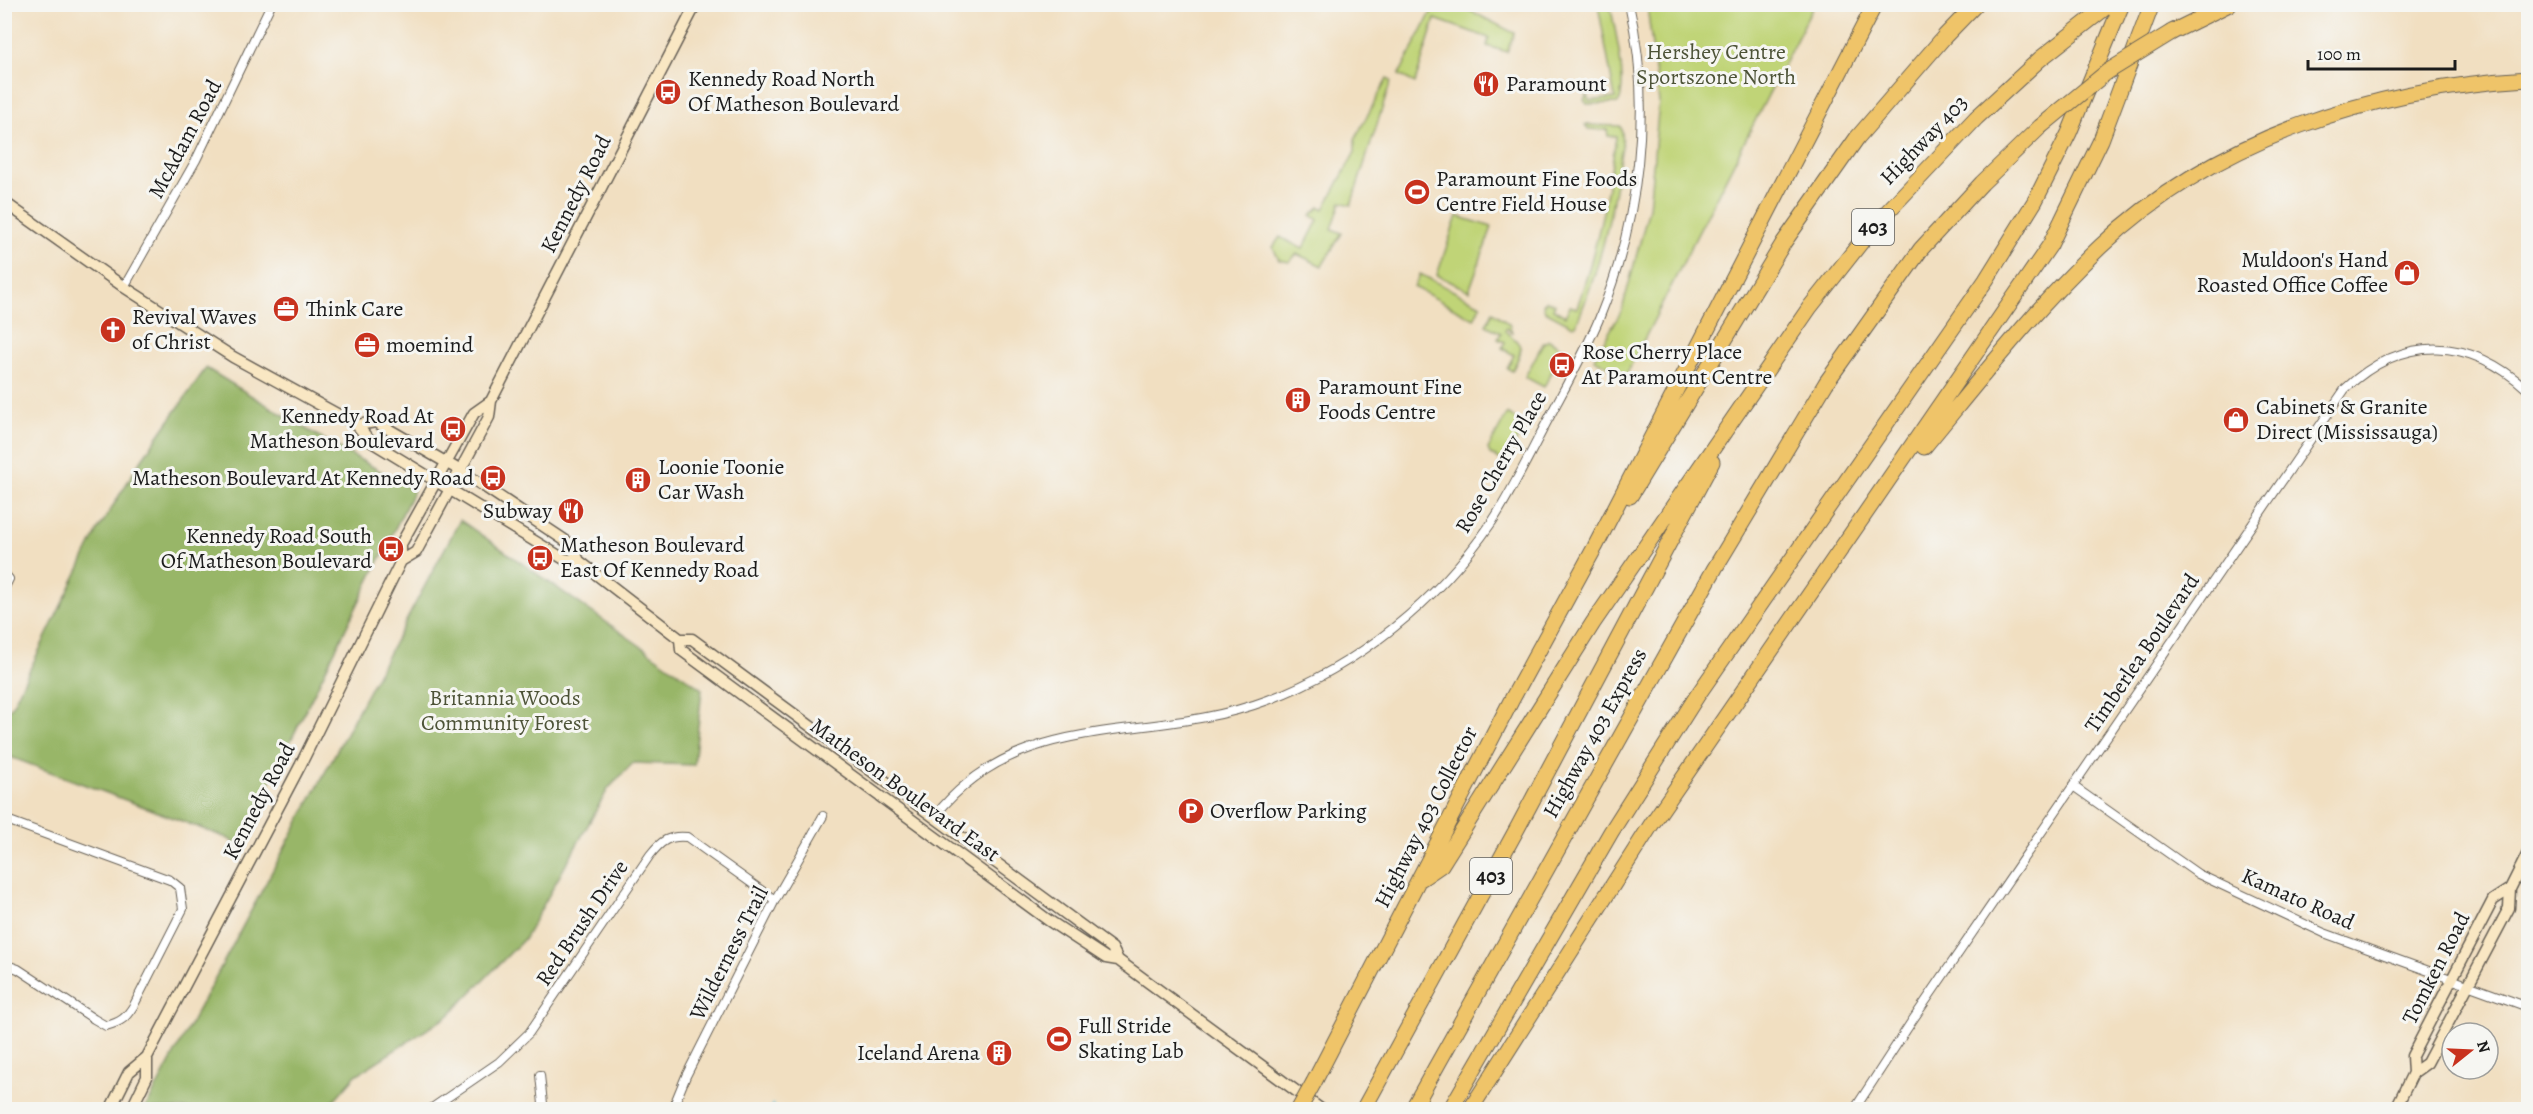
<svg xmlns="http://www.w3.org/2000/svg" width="2533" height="1114" font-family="Alegreya,serif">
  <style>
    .green { fill: #c0d477; stroke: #6e784a; stroke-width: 1.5 }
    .forest { fill: #98b668; stroke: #5a6942; stroke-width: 1.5 }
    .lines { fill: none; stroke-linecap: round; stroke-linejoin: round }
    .stream { stroke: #5abfd8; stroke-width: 3 }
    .street-casing { stroke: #676056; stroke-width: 10 }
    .secondary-casing { stroke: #676056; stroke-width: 13 }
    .highway-casing { stroke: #676056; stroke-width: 17 }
    .street { stroke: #fff; stroke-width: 8 }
    .secondary { stroke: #f9e7c3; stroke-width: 10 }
    .highway { stroke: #efc469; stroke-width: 15 }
    .highway-bridge-casing { stroke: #676056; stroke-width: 17; stroke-linecap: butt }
    .highway-bridge { stroke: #efc469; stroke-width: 15 }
    .labels { text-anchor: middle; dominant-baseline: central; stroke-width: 6; stroke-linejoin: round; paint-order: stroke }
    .shield { fill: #f6f6f2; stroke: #5d5d5c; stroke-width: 1.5 }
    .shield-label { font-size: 21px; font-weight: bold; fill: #1c1c1c }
    .park-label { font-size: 22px; fill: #4d5337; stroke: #f6f6f2 }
    .poi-label { font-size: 22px; fill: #1c1c1c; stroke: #f6f6f2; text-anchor: start }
    .street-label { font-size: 22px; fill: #1c1c1c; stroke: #f6f6f2 }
  </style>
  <rect width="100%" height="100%" fill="#f6f6f2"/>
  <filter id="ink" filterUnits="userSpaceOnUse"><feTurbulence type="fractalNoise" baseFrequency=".0167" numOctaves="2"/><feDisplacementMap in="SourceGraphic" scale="12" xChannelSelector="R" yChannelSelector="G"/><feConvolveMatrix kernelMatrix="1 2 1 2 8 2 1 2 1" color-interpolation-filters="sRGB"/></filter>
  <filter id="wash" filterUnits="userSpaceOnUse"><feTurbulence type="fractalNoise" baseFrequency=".008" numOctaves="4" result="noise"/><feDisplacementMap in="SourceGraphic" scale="24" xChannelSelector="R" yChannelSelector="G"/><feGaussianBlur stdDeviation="1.35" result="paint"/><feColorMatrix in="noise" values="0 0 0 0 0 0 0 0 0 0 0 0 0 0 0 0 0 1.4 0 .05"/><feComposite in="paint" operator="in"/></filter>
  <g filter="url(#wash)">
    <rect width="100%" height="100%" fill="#f1dfc1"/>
    <path class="green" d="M1435,5H1459L1514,33L1507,52L1487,46L1489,38L1435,19L1415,83L1399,75Z
      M1598,5H1610C1614,24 1629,87 1618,103L1587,104L1584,100L1587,95L1589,101L1615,98Z
      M1647,5H1814L1626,375L1594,359L1622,310L1649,208L1659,102Z
      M1387,79L1391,81L1351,205L1341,202L1332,229L1342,233L1322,266L1297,254L1289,262L1279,260L1273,247L1280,237L1303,249L1318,220L1311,215L1320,207L1324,209L1355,152V139Z
      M1585,125L1620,126C1625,135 1621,152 1619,162C1612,219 1598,272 1576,325L1573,326L1545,311L1543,305L1546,301L1555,304L1553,309L1565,316L1570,306L1577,308C1596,251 1608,196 1616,137L1608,136L1607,130L1588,129Z
      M1457,216L1492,227L1469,291L1437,275Z
      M1420,274L1481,305L1474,319L1414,287Z
      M1493,312L1509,324L1512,332L1506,328L1505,331C1528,347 1521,352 1512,371L1507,368L1514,355L1502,348L1505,342L1498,339L1501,333L1486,325Z
      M1549,340L1563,349L1544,387L1525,377L1543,343Z
      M1507,414L1525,424L1505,462L1490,454L1488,449Z"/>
    <path class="forest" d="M206,368L311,432L414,490L239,846L227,838L5,755V711L11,708L98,530L140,462Z
      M460,520L702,689L694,765L633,763L608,789L525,938L448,1016L356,1075L326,1109H145Z"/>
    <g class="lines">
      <path class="stream" d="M773,1105V1110"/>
    </g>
  </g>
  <g filter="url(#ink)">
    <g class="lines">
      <defs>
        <path id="street" d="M124,287L196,160L271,4
          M4,573L9,579L4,589
          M2073,786L2198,874L2324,933L2528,1007
          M935,816C1022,706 1150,745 1268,700C1358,666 1438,601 1492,522C1514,488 1531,451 1550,416C1567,384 1585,352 1599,319C1639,221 1653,108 1629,4
          M4,819L170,880L180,888L183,909L134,1005C126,1018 121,1022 106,1026L94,1019L18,969L4,964
          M540,1075L543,1104L540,1110
          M429,1110L499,1062L529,1033L650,855C661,841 669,835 687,837L775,900
          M672,1110L686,1076L775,900L823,816
          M1854,1110L1912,1021L2345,389C2404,334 2469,336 2528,390"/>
        <path id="secondary" d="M4,202L124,287L233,357L357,425L370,441L564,559L579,561
          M357,425L376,422L461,471L572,545L579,561L680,639H692L1112,948L1118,960L1322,1110
          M401,561L416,552L489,417L491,401L696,4
          M680,639L681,650L1048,920L1106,958L1118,960
          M2413,1073L2412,1056L2493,900L2510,889
          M110,1110L129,1072L147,1057
          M131,1110L147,1077V1057L300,766L401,561V544L474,413L491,401
          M2395,1110L2413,1073L2427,1063L2509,908L2510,889L2528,853"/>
        <path id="highway" d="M2172,32L2229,4
          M1924,447C1981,378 2036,307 2101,246C2215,138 2375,88 2528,79
          M1630,496L1784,242L1857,138L1945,36L1976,4
          M1422,878L1441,865L1593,623L1810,307L1873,227L1976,118L2040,59L2110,4
          M1314,1082L1511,701L1595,547L1875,4
          M1363,1110L1518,827L1712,462
          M1412,1110L1715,568L1826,383L1921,249L1982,183L2040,127
          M1450,1110L1611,832L1697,696L1986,280L2035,201L2069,133L2122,4
          M1470,1110L1651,825L2050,245L2101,140L2152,4"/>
      </defs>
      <use href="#street" class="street-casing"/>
      <use href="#secondary" class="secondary-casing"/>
      <use href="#highway" class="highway-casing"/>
      <use href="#street" class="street"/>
      <use href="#secondary" class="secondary"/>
      <use href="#highway" class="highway"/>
      <defs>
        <path id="highway-bridge" d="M2040,127L2107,72L2172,32
          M1299,1109L1314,1082"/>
      </defs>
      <use href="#highway-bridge" class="highway-bridge-casing"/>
      <use href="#highway-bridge" class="highway-bridge"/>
    </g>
  </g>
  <defs>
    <symbol id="restaurant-disc" viewBox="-11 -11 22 22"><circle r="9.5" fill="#c8321e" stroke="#f6f6f2"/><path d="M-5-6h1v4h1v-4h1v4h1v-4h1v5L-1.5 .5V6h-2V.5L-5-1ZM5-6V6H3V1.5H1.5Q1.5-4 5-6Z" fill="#fff"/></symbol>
    <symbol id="bus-disc" viewBox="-11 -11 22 22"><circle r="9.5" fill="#c8321e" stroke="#f6f6f2"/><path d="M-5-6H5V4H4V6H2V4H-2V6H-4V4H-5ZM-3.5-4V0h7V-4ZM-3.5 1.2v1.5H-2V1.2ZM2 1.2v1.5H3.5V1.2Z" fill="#fff"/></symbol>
    <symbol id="stadium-disc" viewBox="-11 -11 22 22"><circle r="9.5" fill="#c8321e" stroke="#f6f6f2"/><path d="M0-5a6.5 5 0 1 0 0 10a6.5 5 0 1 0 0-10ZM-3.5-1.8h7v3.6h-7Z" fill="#fff"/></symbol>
    <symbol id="shop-disc" viewBox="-11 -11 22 22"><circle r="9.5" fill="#c8321e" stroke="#f6f6f2"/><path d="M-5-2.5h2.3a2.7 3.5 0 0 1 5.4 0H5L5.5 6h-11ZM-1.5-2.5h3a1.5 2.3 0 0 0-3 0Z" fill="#fff"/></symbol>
    <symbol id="office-disc" viewBox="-11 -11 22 22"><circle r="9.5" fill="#c8321e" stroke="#f6f6f2"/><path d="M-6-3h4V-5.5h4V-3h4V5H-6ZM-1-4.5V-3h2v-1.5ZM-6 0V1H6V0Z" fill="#fff"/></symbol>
    <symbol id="church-disc" viewBox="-11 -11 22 22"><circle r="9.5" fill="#c8321e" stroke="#f6f6f2"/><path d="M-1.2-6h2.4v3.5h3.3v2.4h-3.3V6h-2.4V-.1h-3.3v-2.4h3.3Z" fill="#fff"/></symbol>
    <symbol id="building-disc" viewBox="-11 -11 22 22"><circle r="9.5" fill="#c8321e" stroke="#f6f6f2"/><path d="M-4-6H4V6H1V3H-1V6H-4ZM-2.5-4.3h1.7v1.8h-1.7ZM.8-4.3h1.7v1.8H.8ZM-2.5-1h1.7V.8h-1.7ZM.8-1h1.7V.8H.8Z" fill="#fff"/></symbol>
    <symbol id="parking-disc" viewBox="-11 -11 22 22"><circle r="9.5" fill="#c8321e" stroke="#f6f6f2"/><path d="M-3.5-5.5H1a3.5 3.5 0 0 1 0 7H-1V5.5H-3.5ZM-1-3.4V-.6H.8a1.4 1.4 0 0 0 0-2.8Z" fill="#fff"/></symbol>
  </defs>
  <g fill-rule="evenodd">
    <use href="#restaurant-disc" x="1471" y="69" width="30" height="30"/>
    <use href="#bus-disc" x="653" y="77" width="30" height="30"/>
    <use href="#stadium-disc" x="1402" y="177" width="30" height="30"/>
    <use href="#shop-disc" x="2392" y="258" width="30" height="30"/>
    <use href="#office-disc" x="271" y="294" width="30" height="30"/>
    <use href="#church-disc" x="98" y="315" width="30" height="30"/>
    <use href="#office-disc" x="352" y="330" width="30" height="30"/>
    <use href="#bus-disc" x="1547" y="350" width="30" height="30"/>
    <use href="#building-disc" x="1283" y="385" width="30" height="30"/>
    <use href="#shop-disc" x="2221" y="405" width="30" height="30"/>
    <use href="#bus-disc" x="438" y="414" width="30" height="30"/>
    <use href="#bus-disc" x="478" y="463" width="30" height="30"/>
    <use href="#building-disc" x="623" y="465" width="30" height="30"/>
    <use href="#restaurant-disc" x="556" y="496" width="30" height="30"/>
    <use href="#bus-disc" x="376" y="534" width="30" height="30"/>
    <use href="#bus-disc" x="525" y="543" width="30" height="30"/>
    <use href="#parking-disc" x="1176" y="796" width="30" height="30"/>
    <use href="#stadium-disc" x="1044" y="1024" width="30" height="30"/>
    <use href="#building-disc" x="984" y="1038" width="30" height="30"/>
  </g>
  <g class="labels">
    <g class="shield">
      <rect x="1852" y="209" width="42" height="36" rx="4.5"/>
      <rect x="1470" y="858" width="42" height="36" rx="4.5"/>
    </g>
    <g class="shield-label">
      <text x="1873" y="227">403</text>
      <text x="1491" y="876">403</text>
    </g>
    <g class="park-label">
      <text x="1716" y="52">Hershey Centre<tspan x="1716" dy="25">Sportszone North</tspan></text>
      <text x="505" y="698">Britannia Woods<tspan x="505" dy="25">Community Forest</tspan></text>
    </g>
    <g class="poi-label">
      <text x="688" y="79">Kennedy Road North<tspan x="688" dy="25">Of Matheson Boulevard</tspan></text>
      <text x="1506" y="84">Paramount</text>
      <text x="1436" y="179">Paramount Fine Foods<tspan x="1436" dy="25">Centre Field House</tspan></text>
      <text x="2388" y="260" text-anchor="end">Muldoon's Hand<tspan x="2388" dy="25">Roasted Office Coffee</tspan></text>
      <text x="306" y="309">Think Care</text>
      <text x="132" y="317">Revival Waves<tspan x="132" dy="25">of Christ</tspan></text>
      <text x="386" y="345">moemind</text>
      <text x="1582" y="352">Rose Cherry Place<tspan x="1582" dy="25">At Paramount Centre</tspan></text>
      <text x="1318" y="387">Paramount Fine<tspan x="1318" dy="25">Foods Centre</tspan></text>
      <text x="2256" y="407">Cabinets &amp; Granite<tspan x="2256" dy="25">Direct (Mississauga)</tspan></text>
      <text x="434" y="416" text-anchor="end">Kennedy Road At<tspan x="434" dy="25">Matheson Boulevard</tspan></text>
      <text x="658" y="467">Loonie Toonie<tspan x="658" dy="25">Car Wash</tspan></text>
      <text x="474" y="478" text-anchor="end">Matheson Boulevard At Kennedy Road</text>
      <text x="552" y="511" text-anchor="end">Subway</text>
      <text x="372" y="536" text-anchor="end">Kennedy Road South<tspan x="372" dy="25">Of Matheson Boulevard</tspan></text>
      <text x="560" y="545">Matheson Boulevard<tspan x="560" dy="25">East Of Kennedy Road</tspan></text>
      <text x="1210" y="811">Overflow Parking</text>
      <text x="1078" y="1026">Full Stride<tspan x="1078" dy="25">Skating Lab</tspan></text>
      <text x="980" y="1053" text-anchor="end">Iceland Arena</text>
    </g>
    <g class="street-label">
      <text transform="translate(185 139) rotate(-62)">McAdam Road</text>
      <text transform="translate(1924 140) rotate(-46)">Highway 403</text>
      <text transform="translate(576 194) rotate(-63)">Kennedy Road</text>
      <text transform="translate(1501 462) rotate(-60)">Rose Cherry Place</text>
      <text transform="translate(2142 653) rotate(-56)">Timberlea Boulevard</text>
      <text transform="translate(1595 733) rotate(-61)">Highway 403 Express</text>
      <text transform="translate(905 790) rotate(36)">Matheson Boulevard East</text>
      <text transform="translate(259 801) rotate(-62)">Kennedy Road</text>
      <text transform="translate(1426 817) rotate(-63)">Highway 403 Collector</text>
      <text transform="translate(2298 899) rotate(24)">Kamato Road</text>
      <text transform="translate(582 923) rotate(-56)">Red Brush Drive</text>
      <text transform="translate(729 953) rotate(-63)">Wilderness Trail</text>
      <text transform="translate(2436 968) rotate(-63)">Tomken Road</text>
    </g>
  </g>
  <rect width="2533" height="1114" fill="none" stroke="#f6f6f2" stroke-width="24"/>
  <g transform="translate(2470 1051) rotate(72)"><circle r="28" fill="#f6f6f2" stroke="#9f9f9c" stroke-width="1.5"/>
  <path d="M0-4.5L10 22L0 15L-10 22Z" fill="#c8321e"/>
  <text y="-9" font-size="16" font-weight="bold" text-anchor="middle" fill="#1c1c1c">N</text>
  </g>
  <path d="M2308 60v9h147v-9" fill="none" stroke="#1c1c1c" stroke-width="3"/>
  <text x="2317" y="60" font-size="18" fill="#1c1c1c" stroke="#f6f6f2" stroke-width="4.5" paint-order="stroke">100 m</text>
</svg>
